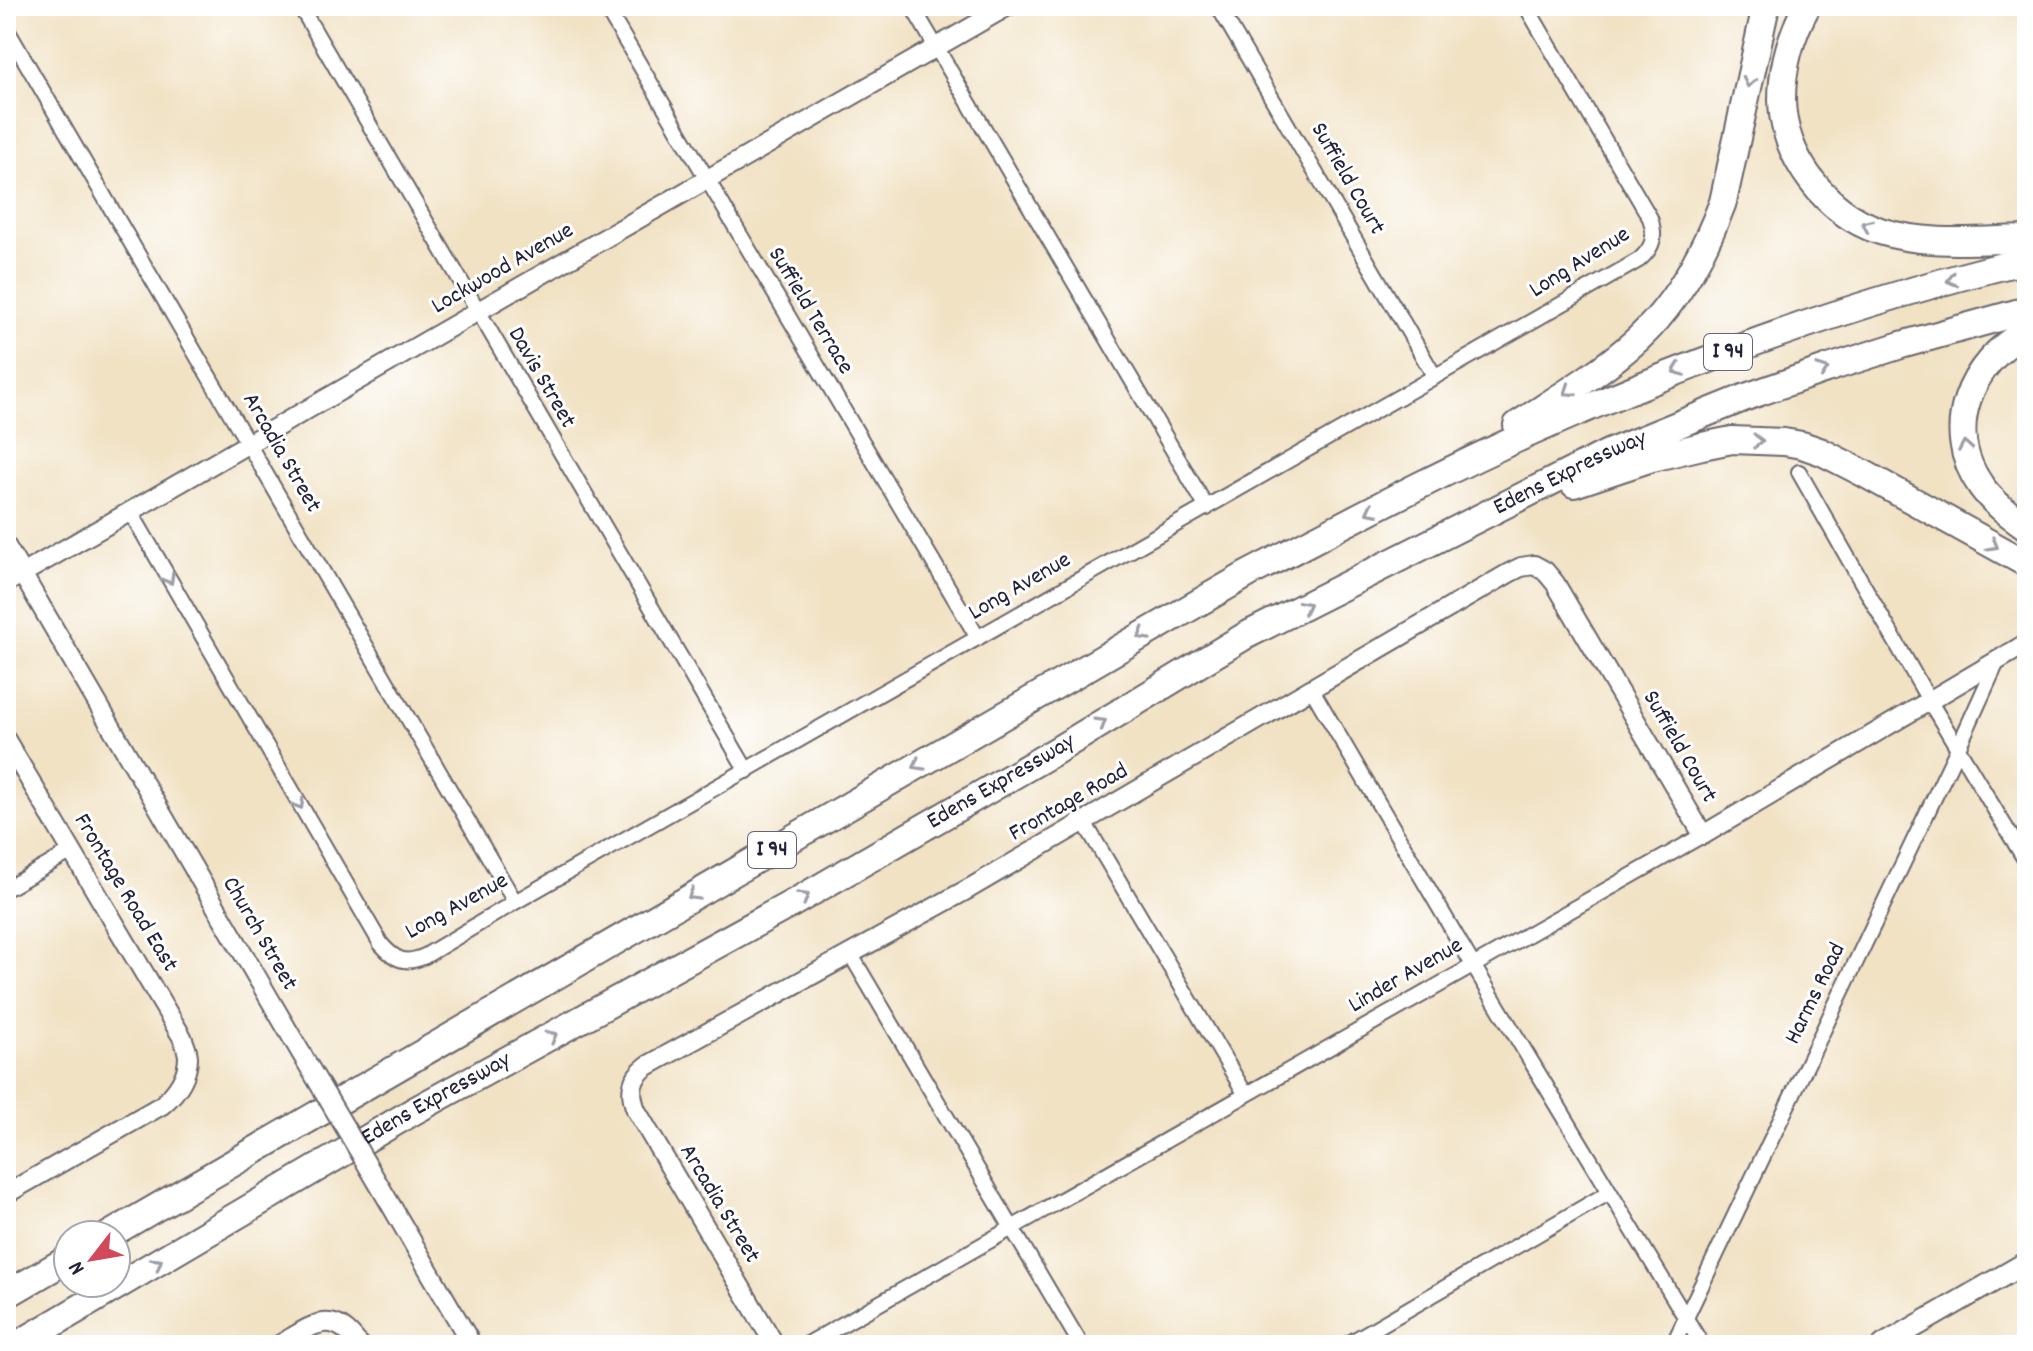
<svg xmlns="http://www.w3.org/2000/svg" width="2033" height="1351" font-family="Dekko,sans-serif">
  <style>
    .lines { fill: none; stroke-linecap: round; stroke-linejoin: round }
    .minor-casing { stroke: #6a656b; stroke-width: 18 }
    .tertiary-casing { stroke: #6a656b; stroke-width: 22 }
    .secondary-casing { stroke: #6a656b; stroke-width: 24 }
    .motorway-casing { stroke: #6a656b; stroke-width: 30 }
    .minor { stroke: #fff; stroke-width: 14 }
    .tertiary { stroke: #fff; stroke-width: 18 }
    .secondary { stroke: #fff; stroke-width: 20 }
    .motorway { stroke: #fff; stroke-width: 26 }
    .tertiary-bridge-casing { stroke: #6a656b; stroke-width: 22; stroke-linecap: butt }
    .tertiary-bridge { stroke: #fff; stroke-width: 18 }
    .oneway { stroke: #9c9ca7 }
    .labels { text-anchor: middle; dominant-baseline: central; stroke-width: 6; stroke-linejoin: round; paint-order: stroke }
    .shield { fill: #fff; stroke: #646476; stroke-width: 2 }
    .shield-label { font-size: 22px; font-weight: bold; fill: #22223b }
    .street-label { font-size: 24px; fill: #22223b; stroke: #fff }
  </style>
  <rect width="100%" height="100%" fill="#fff"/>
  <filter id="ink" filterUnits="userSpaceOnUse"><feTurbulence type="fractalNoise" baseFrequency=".0125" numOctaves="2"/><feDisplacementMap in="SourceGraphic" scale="16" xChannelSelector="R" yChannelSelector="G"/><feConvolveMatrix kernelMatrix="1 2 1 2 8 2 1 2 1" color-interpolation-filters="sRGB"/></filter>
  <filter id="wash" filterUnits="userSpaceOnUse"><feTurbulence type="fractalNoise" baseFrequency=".006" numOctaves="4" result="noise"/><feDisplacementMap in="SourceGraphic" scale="32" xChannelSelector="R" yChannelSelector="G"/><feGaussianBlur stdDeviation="1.8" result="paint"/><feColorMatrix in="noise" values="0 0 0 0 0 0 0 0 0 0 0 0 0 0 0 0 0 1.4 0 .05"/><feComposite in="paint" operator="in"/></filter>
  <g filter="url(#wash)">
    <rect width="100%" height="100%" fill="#f1e2c4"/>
  </g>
  <g filter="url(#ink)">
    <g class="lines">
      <defs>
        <path id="minor" d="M300,6L747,771
          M605,6L978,638
          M912,6L1207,508
          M1218,6L1435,377
          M6,28L515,902
          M1799,472L1930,702L2027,863
          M130,511L381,944C395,960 405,965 425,956L515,902L1639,260C1654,247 1656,236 1650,218L1526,6
          M1311,688L1473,965L1702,1345
          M1084,822L1246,1095
          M6,889L72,851
          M851,955L1081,1345
          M806,1345L1703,835
          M1346,1345L1610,1192
          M1673,1345L1958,748L1997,662"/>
        <path id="tertiary" d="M6,546L301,1053
          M6,583L1008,6
          M6,740L182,1037C184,1043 188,1051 188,1057C188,1077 176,1093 162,1105L6,1194
          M392,1207L472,1345
          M279,1345C312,1326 332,1306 359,1345
          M775,1345L636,1110C629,1091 631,1078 647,1066L970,888L1509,573L1521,567L1534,565L1545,571L1555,583L1703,835L2027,643"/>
        <path id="secondary" d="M1883,1345L2027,1262"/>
        <g id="motorway">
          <path d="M1807,6C1791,35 1782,67 1782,100C1783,157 1826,213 1880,231C1927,246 1979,240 2027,239"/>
          <path d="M2027,331C1970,362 1941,430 1981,486C1993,503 2010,515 2027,527"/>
          <path d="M1517,425C1558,398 1602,372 1638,339C1678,302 1704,252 1723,202L1766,6"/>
          <path d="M1574,484L1652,458L1702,446L1732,440L1784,442L1802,445L1822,452L1863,473L2027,564"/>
          <path d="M109,1235L1248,574C1345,524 1441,472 1541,428C1698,359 1860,300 2027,260"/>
          <path d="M6,1295L68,1259"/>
          <path id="s1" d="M17,1345L414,1111L793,903L1054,752L1245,636L1608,453L1746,397L1826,369L1901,345L2027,310"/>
        </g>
      </defs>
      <use href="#minor" class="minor-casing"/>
      <use href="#tertiary" class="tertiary-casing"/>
      <use href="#secondary" class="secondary-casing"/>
      <use href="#motorway" class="motorway-casing"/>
      <use href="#minor" class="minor"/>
      <use href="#tertiary" class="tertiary"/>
      <use href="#secondary" class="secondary"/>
      <use href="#motorway" class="motorway"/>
      <defs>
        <path id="tertiary-bridge" d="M301,1053L392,1207"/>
      </defs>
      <use href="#tertiary-bridge" class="tertiary-bridge-casing"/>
      <use href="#tertiary-bridge" class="tertiary-bridge"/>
    </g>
    <defs><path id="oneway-chevron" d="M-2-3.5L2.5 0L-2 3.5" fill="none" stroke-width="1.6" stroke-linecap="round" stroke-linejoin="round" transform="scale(2)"/></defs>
    <g class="oneway">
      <use href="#oneway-chevron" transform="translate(1749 82) rotate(102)"/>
      <use href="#oneway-chevron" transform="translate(1867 225) rotate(-155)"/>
      <use href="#oneway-chevron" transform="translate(1952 280) rotate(165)"/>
      <use href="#oneway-chevron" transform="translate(1678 370) rotate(158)"/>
      <use href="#oneway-chevron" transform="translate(1823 370) rotate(-19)"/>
      <use href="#oneway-chevron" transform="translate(1569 391) rotate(147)"/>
      <use href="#oneway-chevron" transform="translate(1758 441) rotate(1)"/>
      <use href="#oneway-chevron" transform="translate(1965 446) rotate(-100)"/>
      <use href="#oneway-chevron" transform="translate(1371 511) rotate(153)"/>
      <use href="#oneway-chevron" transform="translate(1993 545) rotate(29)"/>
      <use href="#oneway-chevron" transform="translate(169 579) rotate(60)"/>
      <use href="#oneway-chevron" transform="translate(1305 606) rotate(-27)"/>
      <use href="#oneway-chevron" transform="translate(1143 635) rotate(150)"/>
      <use href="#oneway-chevron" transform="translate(1101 723) rotate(-31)"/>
      <use href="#oneway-chevron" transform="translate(918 765) rotate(150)"/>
      <use href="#oneway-chevron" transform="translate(299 804) rotate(60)"/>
      <use href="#oneway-chevron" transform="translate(693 895) rotate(150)"/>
      <use href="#oneway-chevron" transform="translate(804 897) rotate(-30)"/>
      <use href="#oneway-chevron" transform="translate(552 1036) rotate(-29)"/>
      <use href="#oneway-chevron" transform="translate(157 1263) rotate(-31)"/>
    </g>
  </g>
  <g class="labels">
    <g class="shield">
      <rect x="1704" y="334" width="48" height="36" rx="6"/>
      <rect x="748" y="832" width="48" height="36" rx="6"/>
    </g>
    <g class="shield-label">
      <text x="1728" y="352">I 94</text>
      <text x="772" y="850">I 94</text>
    </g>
    <g class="street-label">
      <text transform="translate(1347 179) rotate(60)">Suffield Court</text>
      <text transform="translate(1580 263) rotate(-32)">Long Avenue</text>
      <text transform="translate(503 269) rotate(-30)">Lockwood Avenue</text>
      <text transform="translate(810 311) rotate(59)">Suffield Terrace</text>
      <text transform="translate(541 378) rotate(60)">Davis Street</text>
      <text transform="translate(281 453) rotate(60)">Arcadia Street</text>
      <text stroke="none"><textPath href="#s1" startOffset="1782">Edens Expressway</textPath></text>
      <text transform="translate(1020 587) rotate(-30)">Long Avenue</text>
      <text transform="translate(1679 747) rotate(60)">Suffield Court</text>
      <text stroke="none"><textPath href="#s1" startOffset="1134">Edens Expressway</textPath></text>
      <text transform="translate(1069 803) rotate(-30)">Frontage Road</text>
      <text transform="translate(125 893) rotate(59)">Frontage Road East</text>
      <text transform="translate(457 907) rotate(-29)">Long Avenue</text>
      <text transform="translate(259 934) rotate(60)">Church Street</text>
      <text transform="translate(1406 976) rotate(-30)">Linder Avenue</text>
      <text transform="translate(1816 994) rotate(-64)">Harms Road</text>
      <text stroke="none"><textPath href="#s1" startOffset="486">Edens Expressway</textPath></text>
      <text transform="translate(719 1204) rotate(59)">Arcadia Street</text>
    </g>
  </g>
  <rect width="2033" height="1351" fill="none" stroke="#fff" stroke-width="32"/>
  <g transform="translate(92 1259) rotate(239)"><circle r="38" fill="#ffffff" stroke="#a7a7b1" stroke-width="2"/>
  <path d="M0-6L14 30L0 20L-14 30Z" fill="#d1495b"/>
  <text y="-12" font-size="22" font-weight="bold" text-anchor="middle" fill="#22223b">N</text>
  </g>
</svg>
